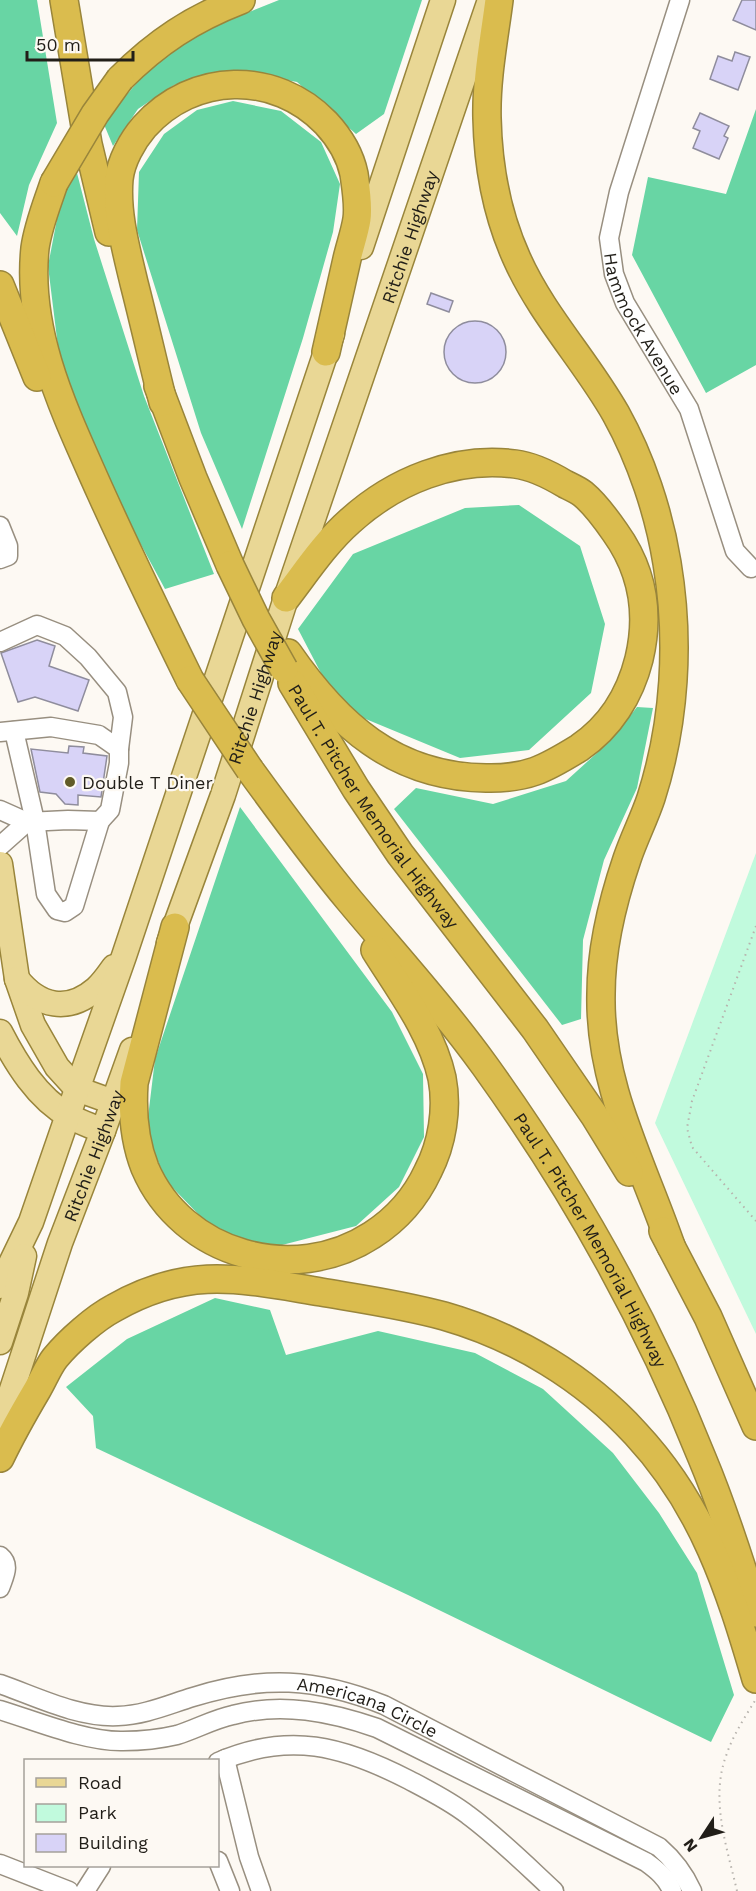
<svg xmlns="http://www.w3.org/2000/svg" width="756" height="1891" font-family="'Work Sans',sans-serif">
  <style>
    .green { fill: #c1fadd }
    .forest { fill: #68d5a4 }
    .building { fill: #d8d3f7; stroke: #8f8d9d; stroke-width: 1.5 }
    .lines { fill: none; stroke-linecap: round; stroke-linejoin: round }
    .minor-casing { stroke: #988f80; stroke-width: 21 }
    .major-casing { stroke: #99853b; stroke-width: 27 }
    .highway-casing { stroke: #99853b; stroke-width: 30 }
    .path { stroke: #b7b3ad; stroke-width: 2; stroke-dasharray: 1.5 4.5; stroke-linecap: butt }
    .minor { stroke: #fff; stroke-width: 18 }
    .major { stroke: #e9d795; stroke-width: 24 }
    .highway { stroke: #dabc4e; stroke-width: 27 }
    .highway-bridge-casing { stroke: #99853b; stroke-width: 30; stroke-linecap: butt }
    .highway-bridge { stroke: #dabc4e; stroke-width: 27 }
    .poi-dot { fill: #615b28; stroke: #fdf9f3; stroke-width: 2 }
    .labels { text-anchor: middle; dominant-baseline: central; stroke-width: 4.5; stroke-linejoin: round; paint-order: stroke }
    .street-label { font-size: 18px; fill: #211e18; stroke: #fdf9f3 }
    .poi-label { font-size: 18px; fill: #211e18; stroke: #fdf9f3; text-anchor: start }
  </style>
  <rect width="100%" height="100%" fill="#fdf9f3"/>
  <path class="green" d="M756,853V1334L655,1123Z"/>
  <path class="forest" d="M0,0H37L57,123L29,185L17,236L0,213Z
    M279,0H422L384,114L356,134L297,82L233,70L174,85L138,109L113,146L103,122L148,70L201,31Z
    M233,101L281,111L321,142L340,184L333,232L303,338L242,529L201,433L137,230L139,172L164,134L197,110Z
    M756,109V365L706,393L632,255L648,177L726,194Z
    M77,173L94,239L144,396L214,574L165,589L113,493L60,363L48,266L61,198Z
    M519,505L580,546L605,624L591,693L529,750L460,758L356,715L323,677L298,629L353,554L465,508Z
    M637,707L653,708L637,788L604,860L583,940L581,1019L562,1025L394,809L416,788L493,804L566,781L609,742Z
    M240,807L392,1012L423,1074L424,1137L399,1187L356,1226L278,1246L244,1242L203,1219L167,1182L146,1134L155,1059Z
    M215,1298L270,1310L286,1355L378,1331L475,1353L543,1389L613,1453L659,1513L697,1573L734,1695L711,1742L408,1595L96,1448L93,1416L66,1387L127,1339Z"/>
  <path class="building" d="M742,0H756V30L733,20Z
    M735,52L750,57L738,90L710,79L718,56L732,61Z
    M700,113L729,126L724,136L728,138L719,159L693,148L700,131L693,128Z
    M431,293L453,301L449,312L427,304Z
    M444 352a31 31 0 1 1 62 0a31 31 0 1 1-62 0Z
    M37,640L55,646L49,666L89,680L78,711L35,697L18,702L1,653Z
    M69,746L84,747L83,753L107,756L101,797L78,795V805L65,804L56,794L40,792L31,749L68,753Z"/>
  <g class="lines">
    <defs>
      <g id="minor">
        <path id="s1" d="M680,0L619,192L609,238L614,274L625,303L689,409L735,551L751,568"/>
        <path d="M0,526L8,546V556L0,559"/>
        <path d="M0,642L37,625L65,636L88,657L117,692L123,717L119,749"/>
        <path d="M14,731L35,821L46,894L57,910L65,912L74,906L100,821"/>
        <path d="M0,732L51,727L99,735L119,749V763L110,810L100,821L68,820L27,822"/>
        <path d="M0,810L27,822L0,846"/>
        <path d="M0,1556C11,1565 4,1576 0,1588"/>
        <path id="s2" d="M0,1684C37,1697 78,1718 118,1716C145,1715 167,1705 193,1697C263,1675 316,1678 384,1705L659,1847C674,1860 684,1873 692,1891"/>
        <path d="M0,1710C36,1721 86,1742 123,1741C141,1741 160,1739 177,1735C196,1729 214,1719 233,1715C282,1702 331,1712 377,1728L646,1862C657,1870 667,1878 672,1891"/>
        <path d="M225,1759L249,1857L261,1891"/>
        <path d="M218,1762C289,1731 343,1746 409,1780C430,1791 450,1801 468,1815C499,1838 526,1865 554,1891"/>
        <path d="M218,1861L230,1891"/>
        <path d="M0,1864L69,1891"/>
        <path d="M85,1891L101,1866"/>
      </g>
      <g id="major">
        <path d="M361,247L443,0"/>
        <path d="M0,864L17,979L33,1025L57,1067L77,1089L113,1102"/>
        <path id="s3" d="M169,943L223,795L286,598L490,0"/>
        <path d="M17,979C39,1007 68,1013 96,989C103,983 109,974 114,967"/>
        <path d="M0,1032C16,1063 37,1098 69,1116C79,1122 92,1126 103,1131"/>
        <path d="M0,1286L31,1222L68,1115L124,956L332,334"/>
        <path d="M0,1342L16,1293L24,1256"/>
        <path id="s4" d="M0,1426L60,1243L103,1131L132,1050"/>
      </g>
      <g id="highway">
        <path d="M64,0L88,144L109,232"/>
        <path d="M499,0C494,39 486,79 487,118C488,165 497,215 517,259C542,315 586,361 616,414C641,459 659,513 667,563C680,641 675,723 651,798C644,819 634,838 627,859C612,903 601,948 601,994C599,1085 642,1162 671,1246"/>
        <path d="M120,79C157,42 192,19 241,0"/>
        <path d="M54,183C47,204 38,226 35,248C26,335 66,414 100,491C129,555 159,617 190,680"/>
        <path d="M0,285L37,377"/>
        <path d="M158,386L193,478L230,565"/>
        <path d="M163,402C153,362 144,322 134,283C126,249 116,214 119,179C121,161 132,141 144,127C193,72 275,70 326,123C339,137 350,155 354,174C356,188 359,205 357,219C355,232 350,246 347,259C340,290 333,321 326,352"/>
        <path d="M286,598C306,572 325,543 350,521C394,481 455,456 515,464C532,466 550,475 565,484C571,487 578,490 583,494C595,504 606,519 615,532C643,571 650,613 639,659C630,695 610,727 579,748C545,769 527,779 486,778C394,777 337,724 288,653"/>
        <path id="s5" d="M292,683L356,789L400,854L535,1029L594,1115L629,1172"/>
        <path id="s6" d="M250,770C282,814 314,858 349,900C395,955 443,1008 485,1066C572,1187 647,1320 702,1458C723,1508 740,1561 756,1613"/>
        <path d="M175,927L134,1083C132,1112 134,1140 145,1168C182,1255 294,1286 372,1235C397,1219 415,1199 428,1171C442,1144 448,1109 442,1078C432,1032 400,990 375,950"/>
        <path d="M663,1231L708,1317L756,1426"/>
        <path d="M0,1458C11,1435 24,1412 37,1390C43,1380 48,1367 55,1358C69,1341 95,1318 114,1308C189,1265 241,1279 321,1292C362,1299 404,1305 444,1316C517,1337 585,1378 636,1434C703,1506 729,1587 756,1679"/>
      </g>
    </defs>
    <use href="#minor" class="minor-casing"/>
    <use href="#major" class="major-casing"/>
    <use href="#highway" class="highway-casing"/>
    <path class="path" d="M756,926L692,1101L687,1128L692,1147L756,1221
      M737,1891C727,1847 710,1800 726,1756C733,1735 745,1717 756,1699"/>
    <use href="#minor" class="minor"/>
    <use href="#major" class="major"/>
    <use href="#highway" class="highway"/>
    <defs>
      <path id="highway-bridge" d="M54,183L95,114L120,79
        M230,565L256,619L284,669
        M190,680L250,770"/>
    </defs>
    <use href="#highway-bridge" class="highway-bridge-casing"/>
    <use href="#highway-bridge" class="highway-bridge"/>
  </g>
  <circle class="poi-dot" cx="70" cy="782" r="6"/>
  <g class="labels">
    <g class="street-label">
      <text stroke="none"><textPath href="#s3" startOffset="746">Ritchie Highway</textPath></text>
      <text stroke="none"><textPath href="#s1" startOffset="342">Hammock Avenue</textPath></text>
      <text stroke="none"><textPath href="#s3" startOffset="260">Ritchie Highway</textPath></text>
      <text stroke="none"><textPath href="#s5" startOffset="148">Paul T. Pitcher Memorial Highway</textPath></text>
      <text stroke="none"><textPath href="#s4" startOffset="286">Ritchie Highway</textPath></text>
      <text stroke="none"><textPath href="#s6" startOffset="582">Paul T. Pitcher Memorial Highway</textPath></text>
      <text stroke="none"><textPath href="#s2" startOffset="381">Americana Circle</textPath></text>
    </g>
    <g class="poi-label">
      <text x="82" y="782">Double T Diner</text>
    </g>
  </g>
  <rect x="24" y="1759" width="195" height="108" fill="#fdf9f3" stroke="#a5a19b" stroke-width="1.5"/>
  <rect x="36" y="1778" width="30" height="9" fill="#e9d795" stroke="#a5a19b" stroke-width="1.5"/>
  <text x="78" y="1789" font-size="18" fill="#211e18">Road</text>
  <rect x="36" y="1804" width="30" height="18" fill="#c1fadd" stroke="#a5a19b" stroke-width="1.5"/>
  <text x="78" y="1819" font-size="18" fill="#211e18">Park</text>
  <rect x="36" y="1834" width="30" height="18" fill="#d8d3f7" stroke="#a5a19b" stroke-width="1.5"/>
  <text x="78" y="1849" font-size="18" fill="#211e18">Building</text>
  <g transform="translate(702 1837) rotate(234)" stroke="#fdf9f3" stroke-width="4.5" paint-order="stroke">
  <path d="M0-4.5L10 22L0 15L-10 22Z" fill="#211e18"/>
  <text y="-9" font-size="16" font-weight="bold" text-anchor="middle" fill="#211e18">N</text>
  </g>
  <path d="M27 51v9h106v-9" fill="none" stroke="#211e18" stroke-width="3"/>
  <text x="36" y="51" font-size="18" fill="#211e18" stroke="#fdf9f3" stroke-width="4.5" paint-order="stroke">50 m</text>
</svg>
